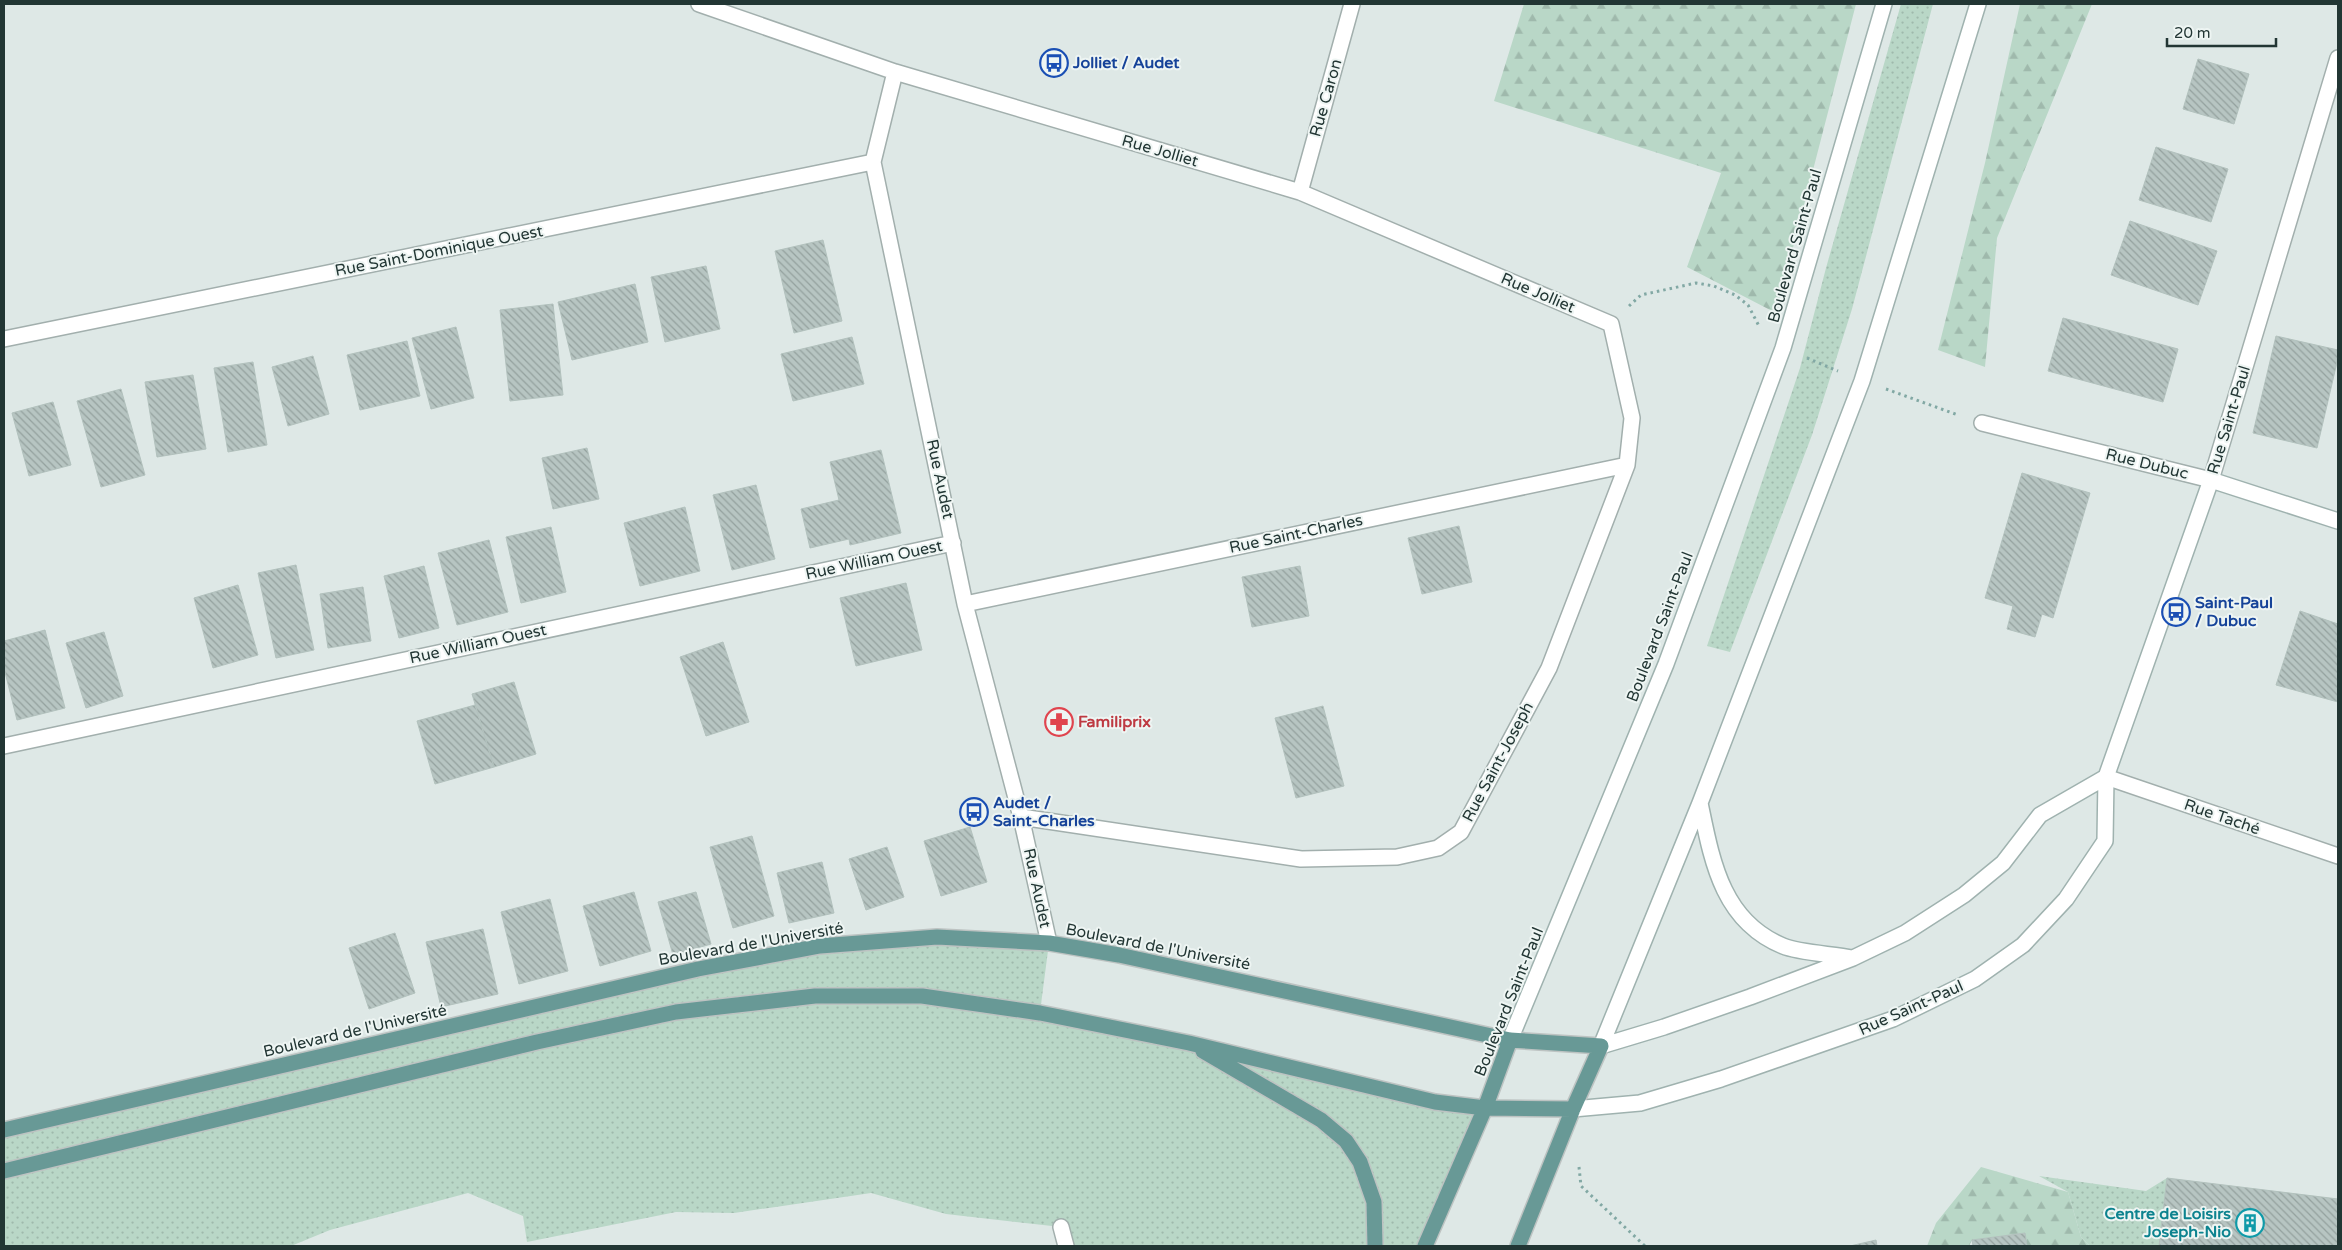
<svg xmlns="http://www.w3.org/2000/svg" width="2342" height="1250" font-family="'Varela Round',sans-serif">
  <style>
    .green { fill: url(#green-dots) }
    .forest { fill: url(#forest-firs) }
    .building { fill: url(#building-back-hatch); stroke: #b2c1bd }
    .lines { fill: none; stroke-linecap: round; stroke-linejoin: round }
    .street-casing { stroke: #a2afad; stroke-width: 18 }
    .secondary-casing { stroke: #9fb2af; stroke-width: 18 }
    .primary-casing { stroke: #bdc3c2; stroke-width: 18 }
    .path { stroke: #82a8a4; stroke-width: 3; stroke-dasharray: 2.5 4; stroke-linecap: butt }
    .street { stroke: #fff; stroke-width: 15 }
    .secondary { stroke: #fff; stroke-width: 15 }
    .primary { stroke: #689996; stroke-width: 15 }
    .labels { text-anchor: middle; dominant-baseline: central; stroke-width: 4; stroke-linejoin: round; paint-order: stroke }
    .transit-label { font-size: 16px; font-weight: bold; fill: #164399; stroke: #eef5f3; text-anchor: start }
    .street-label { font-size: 16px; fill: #223634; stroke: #eef5f3 }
    .health-label { font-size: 16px; font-weight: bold; fill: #be3a42; stroke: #eef5f3; text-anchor: start }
    .culture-label { font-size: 16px; font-weight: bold; fill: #0d838f; stroke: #eef5f3; text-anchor: end }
  </style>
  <defs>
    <pattern id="green-dots" width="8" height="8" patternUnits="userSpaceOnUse" patternTransform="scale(1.25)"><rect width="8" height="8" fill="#b9d7c7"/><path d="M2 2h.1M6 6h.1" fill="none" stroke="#9fb9ac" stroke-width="1.8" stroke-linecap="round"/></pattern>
    <pattern id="forest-firs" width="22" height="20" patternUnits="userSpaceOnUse" patternTransform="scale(1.25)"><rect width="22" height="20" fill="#b9d7c7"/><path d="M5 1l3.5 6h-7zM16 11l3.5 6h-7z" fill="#9fb9ac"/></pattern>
    <pattern id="building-back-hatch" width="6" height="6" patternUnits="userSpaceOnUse" patternTransform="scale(1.25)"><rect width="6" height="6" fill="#b7c5c2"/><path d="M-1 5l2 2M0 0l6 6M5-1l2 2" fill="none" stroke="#94a19e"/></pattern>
  </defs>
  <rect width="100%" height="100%" fill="#dee8e6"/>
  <path class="green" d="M1901,4H1933L1852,309L1812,435L1730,652L1707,646L1800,368L1826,268Z
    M1049,943L1040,1012L1485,1108L1425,1246H1066L1061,1227L946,1214L871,1193L734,1213L676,1212L527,1242L523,1216L468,1193L330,1230L291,1246H4V1130L820,946Z
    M2039,1176L2146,1191L2167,1178L2159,1246H2090L2081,1237L2068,1192Z"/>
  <path class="forest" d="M1524,4H1856L1776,313L1687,267L1721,173L1494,101Z
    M2020,4H2092L1997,238L1985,367L1938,350L1985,163Z
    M1981,1167L2068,1192L2081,1237L2090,1246H2027L2024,1233L1972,1240L1969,1246H1927L1936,1223Z"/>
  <path class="building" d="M2198,59L2249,74L2234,124L2183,109Z
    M2156,147L2228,169L2211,222L2139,200Z
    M2130,221L2217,251L2198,305L2111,275Z
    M823,240L842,321L794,333L775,251Z
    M706,266L720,329L665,342L651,277Z
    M635,284L648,342L572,360L558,302Z
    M553,304L563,395L510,401L500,310Z
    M2063,318L2178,349L2163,402L2048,371Z
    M456,327L474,398L431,409L412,338Z
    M2276,336L2338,350V358L2317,448L2253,433Z
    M852,337L864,384L793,401L781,354Z
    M407,341L420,396L360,410L347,355Z
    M313,356L329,414L288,426L272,367Z
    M253,362L267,445L228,452L214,368Z
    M193,375L206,449L157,457L145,382Z
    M121,389L145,475L101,487L77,401Z
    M53,402L71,465L29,476L12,413Z
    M587,448L599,499L553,509L542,458Z
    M881,450L901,533L850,545L849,539L810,548L801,509L839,500L830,462Z
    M2022,473L2090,493L2053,618L2042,614L2035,637L2007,629L2013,606L1985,598Z
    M756,485L775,559L732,570L713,495Z
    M685,507L700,571L640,586L624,523Z
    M1459,526L1472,582L1422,594L1408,538Z
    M551,527L566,592L521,603L506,537Z
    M489,540L508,612L457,625L438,553Z
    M296,565L314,650L276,658L258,573Z
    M424,566L439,628L399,638L384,576Z
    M1300,566L1309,616L1252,627L1242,577Z
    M906,583L922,650L856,666L840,598Z
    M238,585L258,655L213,668L194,598Z
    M363,587L371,641L328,648L320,594Z
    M2300,611L2338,624V702L2276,685Z
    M45,630L65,708L17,720L4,668V641Z
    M104,632L123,696L86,708L66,643Z
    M723,642L749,722L706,736L680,657Z
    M514,682L536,754L494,767L472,694Z
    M475,705L494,767L435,784L417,721Z
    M1323,706L1344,786L1296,798L1275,718Z
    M970,827L987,882L941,896L924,841Z
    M752,836L774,916L733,928L710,847Z
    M887,847L904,897L866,910L849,859Z
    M822,862L834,913L789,923L777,873Z
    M634,892L651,951L600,966L583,906Z
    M696,892L711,944L673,955L658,902Z
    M550,899L568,971L519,984L501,912Z
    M483,929L498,994L441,1007L426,942Z
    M395,933L415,993L369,1009L349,948Z
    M2167,1178L2338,1199V1246H2159Z
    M2025,1233L2027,1246H1973L1972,1240Z
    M1876,1240L1877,1246H1850Z"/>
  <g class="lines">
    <defs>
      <path id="street" d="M699,4L895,72L1300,192L1611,324L1632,418L1627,465L1549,668L1461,832L1438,848L1397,857L1301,859L1021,817
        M895,72L873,162L965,604L1021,817L1049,943
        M1300,192L1352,4
        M4,339L873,162
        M1982,423L2211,480L2338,58
        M965,604L1627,465
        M4,746L953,543
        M2106,777L2338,856
        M1061,1227L1066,1246"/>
      <path id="secondary" d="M1700,803C1712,861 1722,921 1783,946C1800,953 1833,954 1852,958
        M1510,1040L1666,664L1783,348L1884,4
        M1601,1046L1700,803L1862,381L1978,4
        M1601,1046L1664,1027L1750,997L1853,958L1905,933L1964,895L2003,863L2040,815L2106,777
        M1573,1109L1640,1103L1721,1079L1893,1019L1975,979L2023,945L2066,899L2105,841L2106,777L2211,480L2338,521"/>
      <path id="primary" d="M1203,1051L1321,1120L1346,1141L1360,1162L1374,1202L1375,1246
        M4,1130L698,969L820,946L937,937L1049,943L1119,955L1510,1040L1601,1046L1573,1109L1518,1246
        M4,1171L537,1042L676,1012L815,996H922L1040,1013L1189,1043L1435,1102L1485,1108L1573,1109
        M1425,1246L1485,1108L1510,1040"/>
    </defs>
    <use href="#street" class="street-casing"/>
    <use href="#secondary" class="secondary-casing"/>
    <use href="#primary" class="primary-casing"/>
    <path class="path" d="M1629,306L1641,295L1696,283L1714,286L1735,295L1748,305L1760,328
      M1807,358L1838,371
      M1886,389L1958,415
      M1579,1167L1581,1186L1645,1246"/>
    <use href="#street" class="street"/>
    <use href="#secondary" class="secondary"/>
    <use href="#primary" class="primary"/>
  </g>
  <defs>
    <symbol id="bus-ring" viewBox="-11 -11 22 22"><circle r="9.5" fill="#eef5f3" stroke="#1a4fb4" stroke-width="1.5"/><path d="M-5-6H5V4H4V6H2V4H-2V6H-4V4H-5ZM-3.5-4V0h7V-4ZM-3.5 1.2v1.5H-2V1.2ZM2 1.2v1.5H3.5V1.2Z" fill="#1a4fb4"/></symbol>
    <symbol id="pharmacy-ring" viewBox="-11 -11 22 22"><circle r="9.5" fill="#eef5f3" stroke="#e0444e" stroke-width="1.5"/><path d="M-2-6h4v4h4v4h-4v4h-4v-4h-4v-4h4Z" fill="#e0444e"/></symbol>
    <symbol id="building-ring" viewBox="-11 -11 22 22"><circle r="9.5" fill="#eef5f3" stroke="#0f9aa8" stroke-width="1.5"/><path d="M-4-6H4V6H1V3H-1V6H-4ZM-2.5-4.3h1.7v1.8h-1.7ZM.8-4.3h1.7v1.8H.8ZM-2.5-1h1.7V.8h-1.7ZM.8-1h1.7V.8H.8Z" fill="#0f9aa8"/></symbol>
  </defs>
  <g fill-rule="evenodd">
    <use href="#bus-ring" x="1038" y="47" width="32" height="32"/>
    <use href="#bus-ring" x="2160" y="596" width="32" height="32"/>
    <use href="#pharmacy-ring" x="1043" y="706" width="32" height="32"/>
    <use href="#bus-ring" x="958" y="796" width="32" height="32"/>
    <use href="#building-ring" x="2234" y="1207" width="32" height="32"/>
  </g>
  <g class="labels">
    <g class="transit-label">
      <text x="1073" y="63">Jolliet / Audet</text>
      <text x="2195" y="603">Saint-Paul<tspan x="2195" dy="18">/ Dubuc</tspan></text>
      <text x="993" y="803">Audet /<tspan x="993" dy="18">Saint-Charles</tspan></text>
    </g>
    <g class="street-label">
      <text transform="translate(1326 98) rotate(-74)">Rue Caron</text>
      <text transform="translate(1160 151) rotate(16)">Rue Jolliet</text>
      <text transform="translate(1795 246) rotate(-74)">Boulevard Saint-Paul</text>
      <text transform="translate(439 251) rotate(-11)">Rue Saint-Dominique Ouest</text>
      <text transform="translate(1538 293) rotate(23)">Rue Jolliet</text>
      <text transform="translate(2229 420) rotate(-73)">Rue Saint-Paul</text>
      <text transform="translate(2147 464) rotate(14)">Rue Dubuc</text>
      <text transform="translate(940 479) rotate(78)">Rue Audet</text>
      <text transform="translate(1296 534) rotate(-12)">Rue Saint-Charles</text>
      <text transform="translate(874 560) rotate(-12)">Rue William Ouest</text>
      <text transform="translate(1660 627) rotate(-69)">Boulevard Saint-Paul</text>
      <text transform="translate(478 644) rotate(-12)">Rue William Ouest</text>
      <text transform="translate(1498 762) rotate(-62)">Rue Saint-Joseph</text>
      <text transform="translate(2222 817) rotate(19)">Rue Taché</text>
      <text transform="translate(1037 888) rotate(78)">Rue Audet</text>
      <text transform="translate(751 944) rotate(-10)">Boulevard de l'Université</text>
      <text transform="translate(1158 947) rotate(11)">Boulevard de l'Université</text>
      <text transform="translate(1509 1002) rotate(-68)">Boulevard Saint-Paul</text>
      <text transform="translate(1911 1008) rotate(-24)">Rue Saint-Paul</text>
      <text transform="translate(355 1031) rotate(-13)">Boulevard de l'Université</text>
    </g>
    <g class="health-label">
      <text x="1078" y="722">Familiprix</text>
    </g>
    <g class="culture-label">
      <text x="2231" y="1214">Centre de Loisirs<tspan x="2231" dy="18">Joseph-Nio</tspan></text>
    </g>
  </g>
  <rect width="2342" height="1250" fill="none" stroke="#223634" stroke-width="10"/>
  <path d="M2167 38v8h109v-8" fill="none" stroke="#223634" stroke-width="2.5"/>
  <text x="2174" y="38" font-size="15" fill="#223634" stroke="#eef5f3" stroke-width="4" paint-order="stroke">20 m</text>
</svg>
